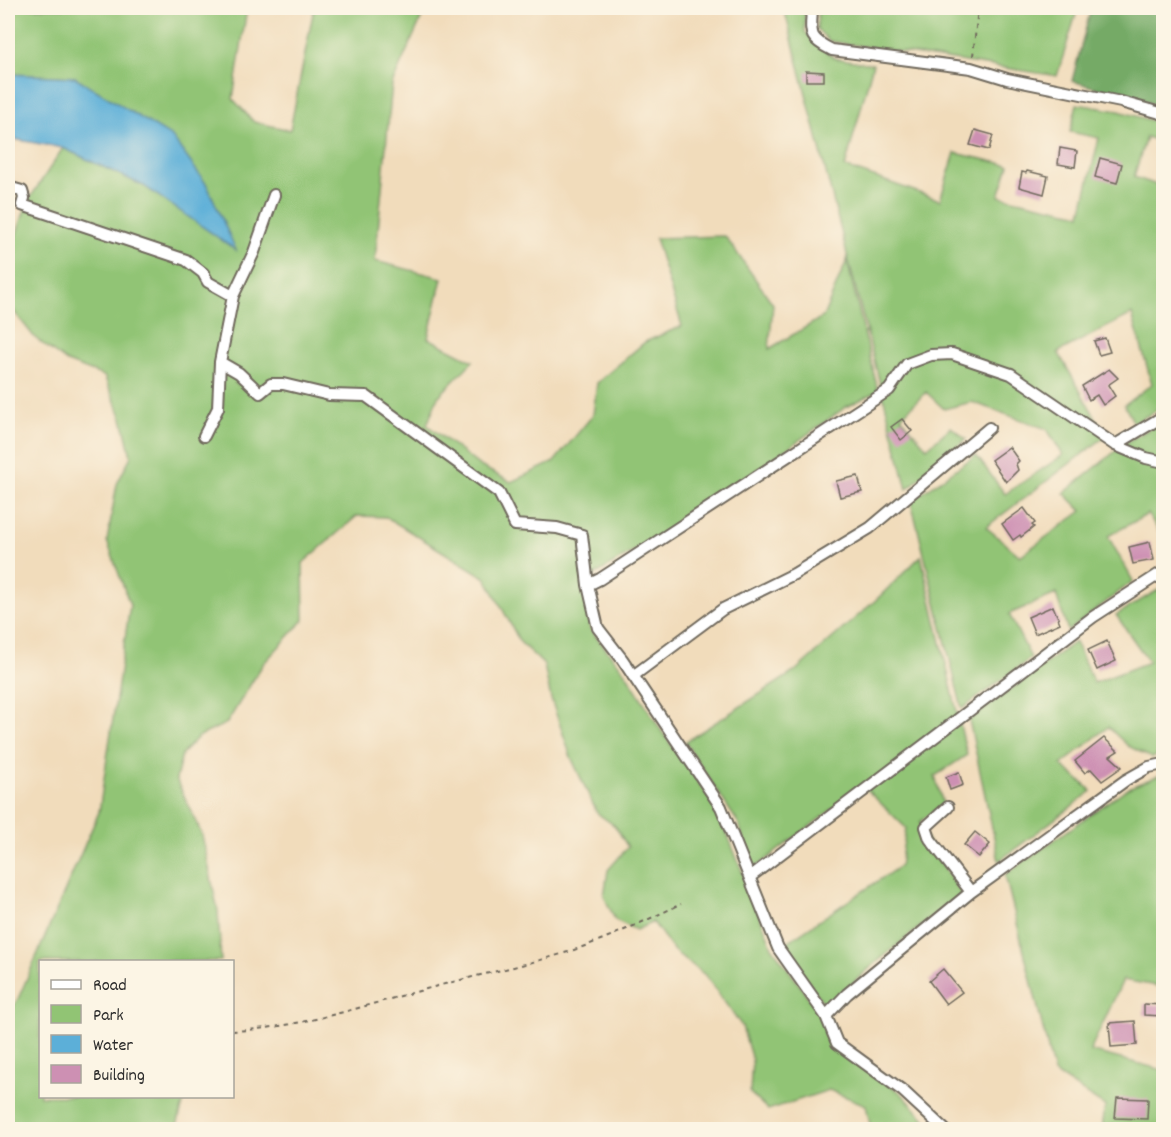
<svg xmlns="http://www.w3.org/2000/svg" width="1171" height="1137" font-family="Dekko,sans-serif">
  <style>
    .green { fill: #91c474; stroke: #5e7850; stroke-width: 1.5 }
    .forest { fill: #74aa66; stroke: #506a48; stroke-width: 1.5 }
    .water { fill: #5cafd8; stroke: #446d82; stroke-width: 1.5 }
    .building { fill: #cd90b3 }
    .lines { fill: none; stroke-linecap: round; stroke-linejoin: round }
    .street-casing { stroke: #70695d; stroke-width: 14 }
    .path { stroke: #70695d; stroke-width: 2; stroke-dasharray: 4.5 4.5; stroke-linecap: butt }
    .street { stroke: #fff; stroke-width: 10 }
  </style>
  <rect width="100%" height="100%" fill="#fcf5e5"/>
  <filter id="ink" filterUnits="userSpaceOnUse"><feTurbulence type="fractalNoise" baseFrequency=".0167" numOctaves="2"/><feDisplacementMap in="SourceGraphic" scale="12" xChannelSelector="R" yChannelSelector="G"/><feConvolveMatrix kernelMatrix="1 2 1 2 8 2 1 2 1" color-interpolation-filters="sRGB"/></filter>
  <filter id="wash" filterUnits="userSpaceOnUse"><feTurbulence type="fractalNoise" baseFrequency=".008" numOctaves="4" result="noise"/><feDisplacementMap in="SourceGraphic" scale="24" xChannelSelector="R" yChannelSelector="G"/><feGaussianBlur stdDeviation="1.35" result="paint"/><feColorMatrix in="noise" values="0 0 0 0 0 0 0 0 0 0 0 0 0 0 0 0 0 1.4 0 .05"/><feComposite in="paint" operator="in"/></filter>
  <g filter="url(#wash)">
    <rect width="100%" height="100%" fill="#f1dcbb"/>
    <path class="green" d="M8,8H247L233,99L254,122L290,130L314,8H426L392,84L375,261L442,278L428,338L473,361L438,397L427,425L480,466L511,482L554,462L593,415L597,383L645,342L682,326L655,238L725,236L773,304L769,349L823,317L847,260L878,391L846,407L704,508L593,576L583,586L590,629L627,675L662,732L717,808L772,947L821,1015L833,1044L901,1093L934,1129H871L866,1105L829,1090L768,1110L750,1093L752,1060L742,1026L705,975L674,951L653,922L636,930L615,920L604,896L608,870L628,847L615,826L597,813L571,757L551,699L544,665L520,642L486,578L386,517L357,516L303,563L304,620L263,664L227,723L198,737L182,754L176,779L202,835L218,911L221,961L40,962V1096L185,1097L176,1129H8V1014L18,999L99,812L130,605L107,541L117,484L131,456L122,418L104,376L67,362L35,338L8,304V258L28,201L63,148L144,186L235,248L75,77L8,74Z
      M784,8H805V32L834,58L873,64L845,167L940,200L955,153L1009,165L999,196L1081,214L1099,138L1070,132L1077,104L1119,111L1163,124V142L1146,137L1134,177L1163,187V407L1134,423L1124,405L1152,384L1132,314L1058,352L1106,436L986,527L1020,556L1082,511L1064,493L1128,441L1163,421V538L1148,514L1108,536L1133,581L1068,631L1056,594L1009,614L1031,658L962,709L911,501L976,455L1005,494L1063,455L1047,429L972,402L944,409L926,392L901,417L927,448L951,427L966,439L907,489Z
      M818,8H1078L1057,76L829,41L817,29Z
      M921,556L967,755L935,776L943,804L920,822L929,844L962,895C916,930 868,966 827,1008L783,945L900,866L906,828L863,786L752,870L739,824L685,742L794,672L877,599Z
      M1163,587V753L1152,758L1128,746L1108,727L1061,765L1092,791L999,861L969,720L1075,642L1094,683L1149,662L1116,615Z
      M1163,774V987L1123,980L1090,1051L1163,1070V1129H1102L1105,1106L1054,1073L1005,875L1128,788Z"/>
    <path class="forest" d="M1091,8H1163V107L1072,81Z"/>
    <path class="water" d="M8,74L75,77L172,137L207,185L236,250L144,186L63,148L8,138Z"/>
    <g id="blocks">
      <path class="building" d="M806,71L824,72V81H806Z
        M975,130L993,135L989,150L970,145Z
        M1060,148L1077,151L1075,167L1058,164Z
        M1100,158L1122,164L1117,183L1095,177Z
        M1027,171L1048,176L1044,194L1019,187L1022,172L1026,173Z
        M1105,338L1110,352L1099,355L1094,341Z
        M1109,369L1118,378L1108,385L1115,396L1103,405L1097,395L1089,400L1082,386Z
        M902,419L912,431L901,440L891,427Z
        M1009,447L1019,461L1016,464L1018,470L1006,482L991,460Z
        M858,476L862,492L840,497L836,481Z
        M1024,508L1035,523L1032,525L1034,527L1021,537L1020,535L1013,540L1002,524Z
        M1150,542L1154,560L1133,564L1129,547Z
        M1053,606L1060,623L1035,634L1028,617Z
        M1107,641L1116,661L1097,670L1088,650Z
        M1104,738L1118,751L1110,756L1122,767L1102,781L1091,769L1085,773L1075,761Z
        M959,772L963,785L950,790L946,777Z
        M975,832L990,844L979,857L964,845Z
        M943,969L962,992L946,1004L929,981Z
        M1144,1004L1163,1005V1016L1144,1015Z
        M1135,1021L1137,1045L1111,1047L1109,1023Z
        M1117,1098L1148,1099L1147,1119L1115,1118Z"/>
    </g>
  </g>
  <g filter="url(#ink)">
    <use href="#blocks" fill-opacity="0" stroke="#70695d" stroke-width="1.5"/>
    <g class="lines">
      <defs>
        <path id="street" d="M812,8C811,33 807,38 832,50L971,68L1007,79L1121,102L1164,114
          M8,187L22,191L24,198L22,205L186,260L203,273L208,282L233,296L220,362L218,408L204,436
          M233,296L254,252L274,195
          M220,362L239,373L260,393L271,384H283L329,395L366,396L499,493L515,525L557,528L582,535L588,585L598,628L622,659L721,807L778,948L826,1016L837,1043L903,1091L945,1130
          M1115,445L1164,416
          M588,585L600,579L889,390L907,364L931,355L952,354L1011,374L1115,445L1146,458L1164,462
          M633,676L723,609L794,574L870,528L989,428
          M948,807L926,827L930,839L971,892
          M750,877L1093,617L1164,571
          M826,1016L847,994L971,892L1126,780L1149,767L1164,764"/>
      </defs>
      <use href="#street" class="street-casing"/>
      <path class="path" d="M973,56L978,8
        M232,1031C298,1028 356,1008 419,991C468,977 519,967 568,952C607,939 645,921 681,904"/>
      <use href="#street" class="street"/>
    </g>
  </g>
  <rect width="1171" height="1137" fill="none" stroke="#fcf5e5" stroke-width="30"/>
  <rect x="39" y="960" width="195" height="138" fill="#fcf5e5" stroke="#a8a49b" stroke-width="1.5"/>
  <rect x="51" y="980" width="30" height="9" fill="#ffffff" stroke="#a8a49b" stroke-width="1.5"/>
  <text x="93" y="990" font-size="18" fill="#2b2b2b">Road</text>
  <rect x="51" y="1005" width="30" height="18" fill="#91c474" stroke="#a8a49b" stroke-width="1.5"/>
  <text x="93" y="1020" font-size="18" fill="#2b2b2b">Park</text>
  <rect x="51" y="1035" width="30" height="18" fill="#5cafd8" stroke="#a8a49b" stroke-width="1.5"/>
  <text x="93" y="1050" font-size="18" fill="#2b2b2b">Water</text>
  <rect x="51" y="1065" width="30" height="18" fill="#cd90b3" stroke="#a8a49b" stroke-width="1.5"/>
  <text x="93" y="1080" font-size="18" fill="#2b2b2b">Building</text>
</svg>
